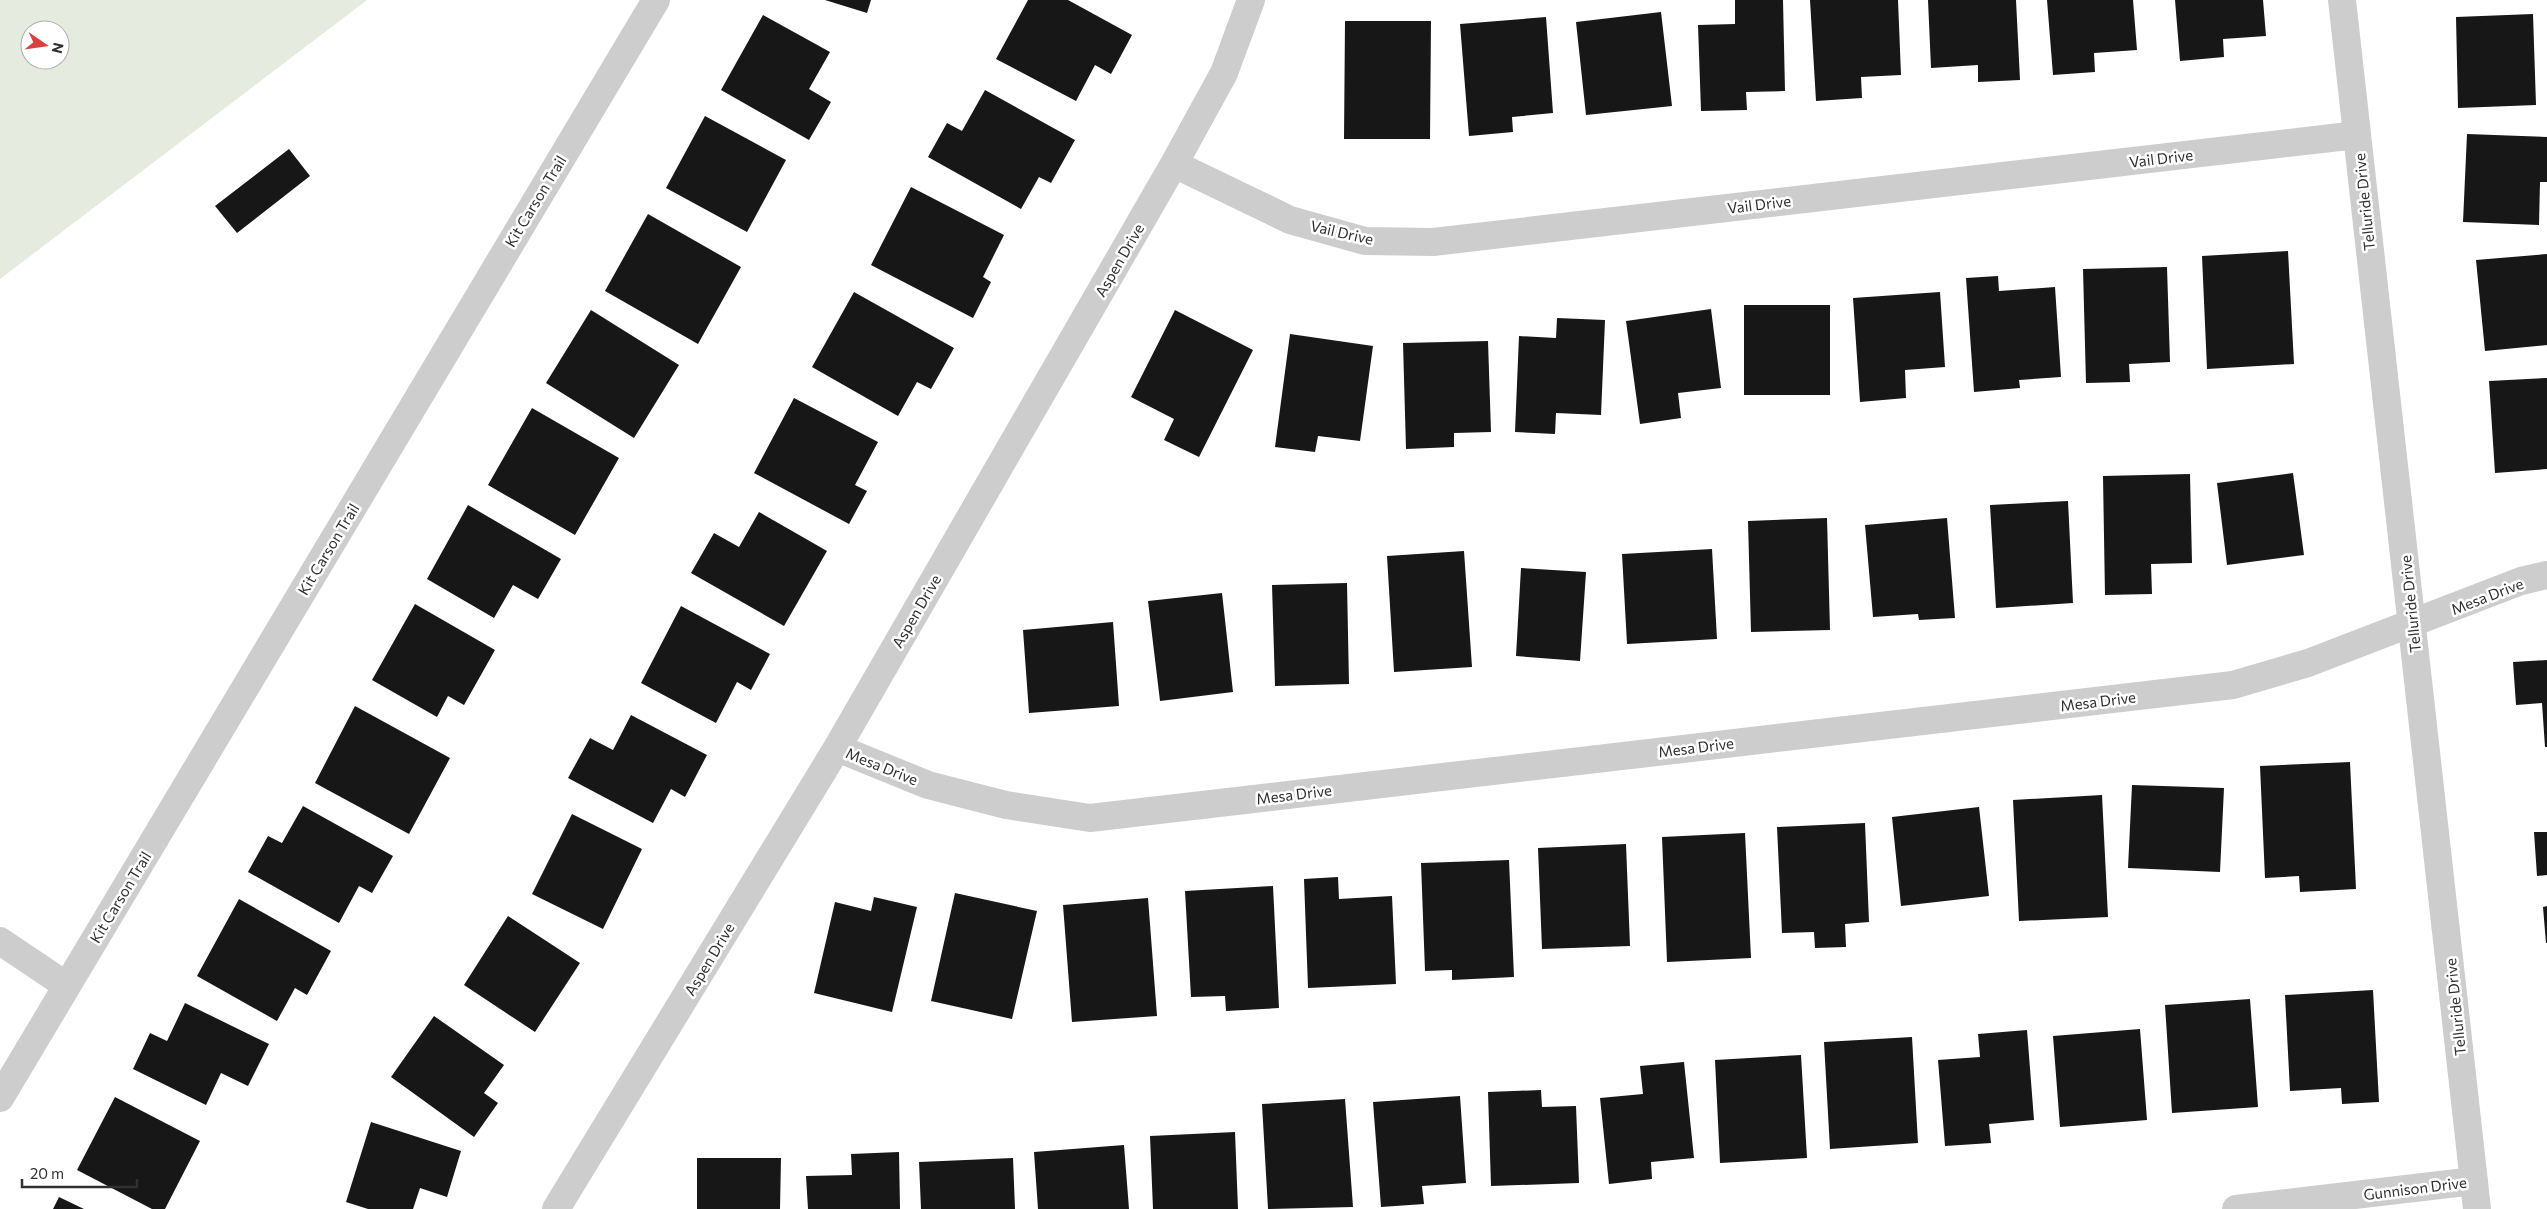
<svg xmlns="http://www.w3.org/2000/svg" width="2547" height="1209" font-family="Commissioner,sans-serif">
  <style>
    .pitch { fill: #e5ebdf; fill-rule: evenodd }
    .building { fill: #171717 }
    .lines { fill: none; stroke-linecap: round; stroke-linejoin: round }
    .minor { stroke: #cdcdcd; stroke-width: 28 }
    .labels { text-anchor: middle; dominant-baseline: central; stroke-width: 5; stroke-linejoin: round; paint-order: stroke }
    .street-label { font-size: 15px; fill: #303030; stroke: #fff }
  </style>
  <rect width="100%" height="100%" fill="#fff"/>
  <path class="pitch" d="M0,0H367L0,279ZM30,30H60V60H30Z"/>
  <path class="building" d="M825,0H871L867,13Z
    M1028,0H1068L1132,35L1111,74L1095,65L1076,101L996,59Z
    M1735,0H1783L1785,91L1746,92L1747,110L1701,111L1698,25L1735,24Z
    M1810,0H1898L1901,75L1861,77L1862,98L1816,101Z
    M1928,0H2016L2020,80L1978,82V65L1931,68Z
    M2047,0H2133L2137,50L2094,53L2095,72L2053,75Z
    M2175,0H2263L2266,36L2223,39L2224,57L2180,61Z
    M1661,12L1672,106L1586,115L1576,22Z
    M2533,14L2536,105L2458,108L2456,17Z
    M763,15L830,52L809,89L831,102L809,140L721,90Z
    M1546,17L1553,113L1512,117L1513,132L1469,136L1460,24Z
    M1345,21H1431L1430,139H1344Z
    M985,90L1075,140L1051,183L1039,177L1021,209L928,157L947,123L962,131Z
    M705,116L786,160L747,232L666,188Z
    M2467,134L2547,137V182H2540L2539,225L2463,222Z
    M289,149L310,176L237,233L215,206Z
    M911,187L1004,235L983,277L991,282L973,318L871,265Z
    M648,214L741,267L698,344L605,291Z
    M2288,251L2294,364L2207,369L2202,256Z
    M2547,254V345L2485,351L2476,260Z
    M2167,267L2170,362L2129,364L2130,382L2086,383L2083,269Z
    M1998,276L1999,291L2055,287L2061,377L2019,380L2020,388L1974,392L1966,278Z
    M854,292L954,348L931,389L917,382L898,416L812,367Z
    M1940,292L1945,367L1905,370L1906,398L1860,402L1853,298Z
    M1744,305H1830V395H1744Z
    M1711,309L1721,388L1678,393L1681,418L1640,424L1626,321Z
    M591,310L679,365L634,438L546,383Z
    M1175,310L1253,350L1199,457L1164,440L1174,419L1131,397Z
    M1557,318L1605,320L1601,415L1556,413L1555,434L1515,432L1519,336L1556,338Z
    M1290,334L1373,346L1360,441L1318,436L1315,452L1275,447Z
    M1488,341L1491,432L1454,433V447L1406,449L1403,343Z
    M2547,378V469L2495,473L2489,381Z
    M794,398L878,442L855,485L867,491L849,524L754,473Z
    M532,408L619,458L575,535L488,485Z
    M2293,473L2304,555L2227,565L2217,483Z
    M2190,474L2192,563L2151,564L2152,594L2105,595L2103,476Z
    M2068,501L2073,603L1996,608L1990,505Z
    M468,505L561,559L538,599L513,585L494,618L427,579Z
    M759,512L827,551L784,626L691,573L714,533L739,547Z
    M1827,518L1830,630L1751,632L1748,521Z
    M1947,518L1955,618L1919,620L1918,614L1873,617L1865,525Z
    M1712,549L1717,639L1627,644L1622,554Z
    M1464,551L1472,667L1394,672L1387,556Z
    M1521,568L1586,572L1580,661L1516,656Z
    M1347,583L1349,684L1275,686L1272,585Z
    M1222,593L1233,692L1160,701L1148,601Z
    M415,604L495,650L464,705L448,696L437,717L372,680Z
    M681,606L770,654L751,690L737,682L716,723L641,683Z
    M1113,622L1119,706L1029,713L1023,630Z
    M2547,660V747H2545L2542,703L2516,705L2513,662Z
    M355,706L450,758L409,834L315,783Z
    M631,715L707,755L685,797L671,789L653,823L568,778L590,738L613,750Z
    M2350,762L2356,889L2300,892L2299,876L2265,878L2260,766Z
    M2132,785L2224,788L2220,872L2128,868Z
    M2102,795L2108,917L2019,921L2013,800Z
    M303,806L393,856L372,893L359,886L339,923L248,872L268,836L282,843Z
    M1979,807L1989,896L1901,906L1892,817Z
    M572,814L642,849L603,929L532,894Z
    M1865,823L1869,922L1845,924L1846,947L1815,948L1814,932L1782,933L1777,827Z
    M2534,832H2547V875L2537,876Z
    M1745,833L1751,958L1667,962L1662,837Z
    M1626,844L1630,946L1542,949L1538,848Z
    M1509,860L1514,977L1452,980V970L1425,971L1421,863Z
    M1338,877L1339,899L1392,896L1396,984L1308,988L1304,879Z
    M1273,886L1279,1008L1226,1011L1225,996L1191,997L1185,891Z
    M955,893L1037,911L1012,1019L931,1001Z
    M874,897L917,907L892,1012L814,993L835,902L871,911Z
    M1148,898L1157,1016L1072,1022L1063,905Z
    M239,899L331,951L307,995L295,988L277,1021L197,976Z
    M2547,906V943H2546L2543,907Z
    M508,916L580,963L535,1032L464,985Z
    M2373,990L2379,1102L2342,1104L2341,1088L2290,1091L2285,995Z
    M2250,999L2258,1107L2172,1113L2165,1005Z
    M185,1003L269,1044L248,1086L221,1073L206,1105L133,1069L150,1033L167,1041Z
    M434,1016L504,1065L484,1093L498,1103L474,1137L391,1077Z
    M2140,1029L2147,1120L2060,1127L2053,1036Z
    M2027,1030L2034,1120L1989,1124L1991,1143L1945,1146L1938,1060L1980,1057L1978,1034Z
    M1912,1037L1918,1143L1830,1149L1824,1042Z
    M1801,1055L1807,1158L1720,1163L1715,1060Z
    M1684,1062L1694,1158L1651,1162L1652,1179L1609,1184L1600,1098L1643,1094L1640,1066Z
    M1541,1090L1542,1107L1576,1106L1579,1183L1491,1186L1488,1092Z
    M1460,1096L1466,1183L1422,1186L1424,1204L1381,1207L1373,1102Z
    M115,1097L200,1141L165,1209H152L77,1170Z
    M1345,1099L1353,1207L1268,1209L1262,1104Z
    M371,1122L461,1151L447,1197L420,1188L413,1209H368L346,1202Z
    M1235,1132L1238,1209H1153L1150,1136Z
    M1124,1145L1129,1209H1038L1034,1152Z
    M899,1152L900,1209H808L806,1176L852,1175L851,1154Z
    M697,1158H781L780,1209H697Z
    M1013,1158L1015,1209H921L919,1162Z
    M59,1197L84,1209H53Z"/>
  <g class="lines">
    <path class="minor" d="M2342,0L2477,1209
      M1174,164L1290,220L1365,241L1433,242L2357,135
      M837,748L928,785L1006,805L1090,818L2233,685L2308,663L2521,581L2547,575
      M0,941L67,986
      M0,1098L656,0
      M556,1209L837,748L1174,164L1224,73L1251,0
      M2236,1209L2474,1181"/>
  </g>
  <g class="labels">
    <g class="street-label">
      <text transform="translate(2161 158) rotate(-7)">Vail Drive</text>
      <text transform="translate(535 201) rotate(-59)">Kit Carson Trail</text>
      <text transform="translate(2364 202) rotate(-96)">Telluride Drive</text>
      <text transform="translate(1759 204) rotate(-7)">Vail Drive</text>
      <text transform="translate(1342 232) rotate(13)">Vail Drive</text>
      <text transform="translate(1119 260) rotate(-60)">Aspen Drive</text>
      <text transform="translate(328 549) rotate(-59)">Kit Carson Trail</text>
      <text transform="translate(2487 596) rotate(-21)">Mesa Drive</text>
      <text transform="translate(2410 604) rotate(-96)">Telluride Drive</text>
      <text transform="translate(916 611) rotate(-60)">Aspen Drive</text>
      <text transform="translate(2098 701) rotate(-7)">Mesa Drive</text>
      <text transform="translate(1696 747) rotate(-7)">Mesa Drive</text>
      <text transform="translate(882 766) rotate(22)">Mesa Drive</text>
      <text transform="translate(1294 794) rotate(-7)">Mesa Drive</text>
      <text transform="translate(120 897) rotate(-59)">Kit Carson Trail</text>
      <text transform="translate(709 959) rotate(-59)">Aspen Drive</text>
      <text transform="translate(2455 1007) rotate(-96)">Telluride Drive</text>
      <text transform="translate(2415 1188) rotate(-7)">Gunnison Drive</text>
    </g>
  </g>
  <g transform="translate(45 45) rotate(103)"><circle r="24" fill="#ffffff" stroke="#acacac"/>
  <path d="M0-4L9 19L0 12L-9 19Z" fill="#d84140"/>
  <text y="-8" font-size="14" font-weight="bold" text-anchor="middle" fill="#303030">N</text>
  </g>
  <path d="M22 1179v8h115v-8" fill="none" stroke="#303030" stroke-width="2.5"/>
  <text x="30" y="1179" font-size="15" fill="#303030" stroke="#ffffff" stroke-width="4" paint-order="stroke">20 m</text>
</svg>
